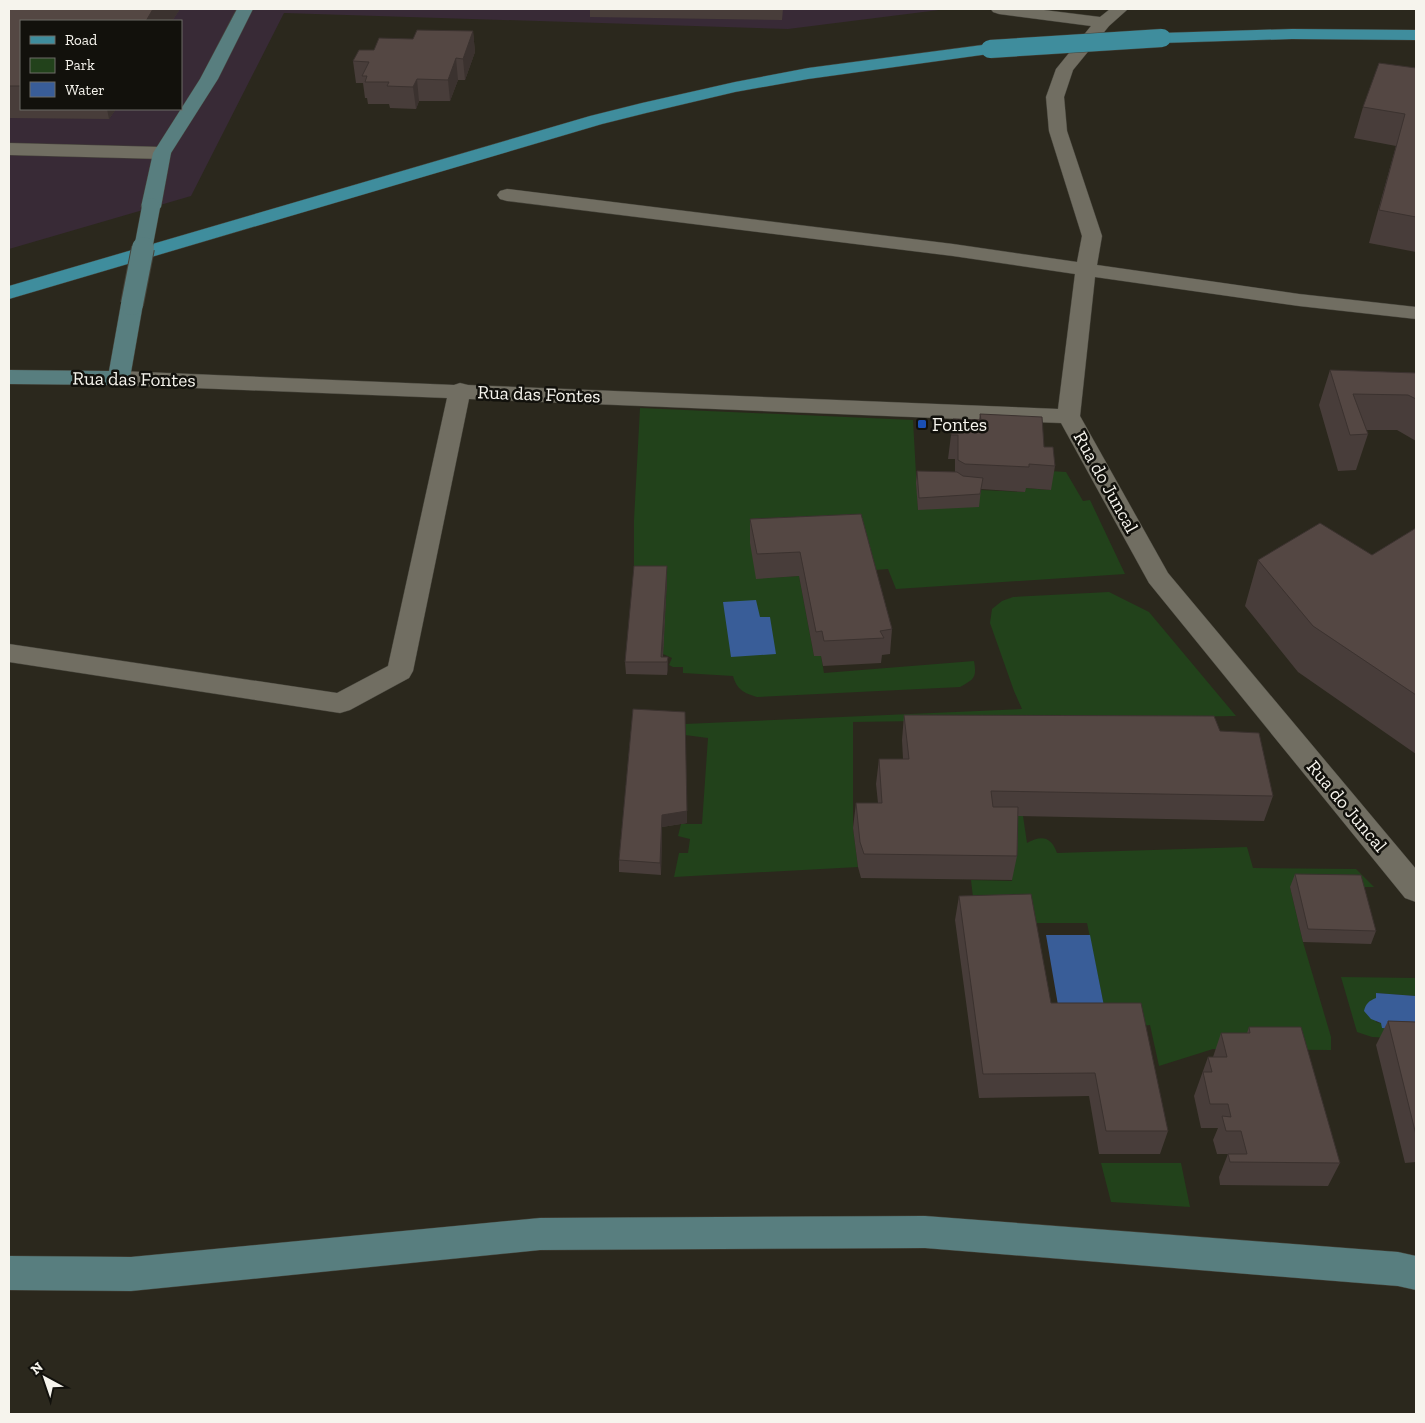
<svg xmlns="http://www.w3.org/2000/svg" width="1425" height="1423" font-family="'Zilla Slab',serif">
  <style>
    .industrial { fill: #382a36; fill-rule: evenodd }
    .green { fill: #22421b }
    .water { fill: #395d98 }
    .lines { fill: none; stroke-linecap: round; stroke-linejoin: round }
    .street-casing { stroke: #45433a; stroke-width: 1 }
    .secondary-casing { stroke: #45433a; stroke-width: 1 }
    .primary-casing { stroke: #45433a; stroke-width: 1 }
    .street { fill: #716e62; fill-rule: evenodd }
    .secondary { fill: #587e7f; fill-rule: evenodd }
    .primary { fill: #3f8d9d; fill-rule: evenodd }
    .secondary-bridge-far1-casing { stroke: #45433a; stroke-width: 19; stroke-linecap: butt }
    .secondary-bridge-casing { stroke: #45433a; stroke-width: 24; stroke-linecap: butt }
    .primary-bridge-casing { stroke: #45433a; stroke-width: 19; stroke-linecap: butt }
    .secondary-bridge-far1 { stroke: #587e7f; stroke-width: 18 }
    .secondary-bridge { stroke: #587e7f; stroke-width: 22 }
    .primary-bridge { stroke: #3f8d9d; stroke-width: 18 }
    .wall { fill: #483d3a }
    .shaded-wall { fill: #3b322f }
    .building { fill: #544743; stroke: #3b322f }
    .transit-dot { fill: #1a4fb4; stroke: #12110c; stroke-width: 2 }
    .labels { text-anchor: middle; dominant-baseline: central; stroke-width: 5; stroke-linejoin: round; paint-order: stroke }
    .street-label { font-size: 19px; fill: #f6f4ed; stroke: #12110c }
    .poi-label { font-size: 19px; fill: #f6f4ed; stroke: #12110c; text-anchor: start }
  </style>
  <rect width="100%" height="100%" fill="#2b281d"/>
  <path class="industrial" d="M9,9H947L788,29L284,13L191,196L9,249ZM21,21H181V109H21Z"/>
  <path class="green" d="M640,408L913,420L918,510L981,490L1025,492V488L1050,490L1049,471L1066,472L1083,501L1090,500L1125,574L896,589L888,569L756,579L799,576L814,656H821L824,673L974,661C977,678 974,679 960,687L757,697C744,693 737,690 733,676L683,673V667H673L669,665L672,658L663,654L667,579H634V520Z
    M1109,592L1149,612L1236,716L853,722V828L858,867L674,877L679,853H688L690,839L678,836L681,824H702L708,738L685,735V724L1022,709L1014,691L990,623L992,609L1002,601L1013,597Z
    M987,816H1023L1027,843C1041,835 1051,836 1057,853L1247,847L1253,868L1356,869L1374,887H1290L1303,942L1331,1037V1050L1213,1049L1159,1066L1150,1025L1134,1027L1104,1006L1087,923H1027L975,915L971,880L1012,881L1013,832Z
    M1341,977L1416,978V996L1376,993V1022L1416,1031V1039L1372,1037L1357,1032Z
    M1101,1163H1181L1190,1207L1111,1202Z"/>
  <path class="water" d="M756,600L760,617H770L776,654L731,657L723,602Z
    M1046,935H1090L1104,1006L1058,1005Z
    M1376,993L1416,996V1031L1382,1028L1381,1023L1371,1019L1364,1011C1366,1003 1369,1001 1376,998Z"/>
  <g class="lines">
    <defs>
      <path id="street" d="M991,9H1036L1100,17L1110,9H1128L1109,26L1073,70L1064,97L1067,131L1102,236L1097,265L1299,294L1416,307V319L1299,306L1095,277L1080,416L1168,573L1416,869V902L1405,898L1149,583L1061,423L469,399L413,671L409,678L350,710L340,713L9,662V644L337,693L388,666L447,398L119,385L111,383L108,378L111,373L119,371L454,385L460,383L468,385L1058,409L1075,274L953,256L507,201L500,199L497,195L500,191L507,189L953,244L1077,262L1082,236L1049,131L1046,97L1056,69L1091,26L999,14L993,12Z
        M9,143L162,147L169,149L171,153L169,157L162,159L9,155Z"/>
      <path id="secondary" d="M237,9H253L218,79L171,153L161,207L158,211L151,213L144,211L141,207L153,153L200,79Z
        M132,298L139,300L143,304L130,378L127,383L119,385L9,384V370L109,371L121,304L125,300Z
        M925,1216L1398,1252L1416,1256V1290L1398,1286L925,1248L540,1250L131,1291L9,1290V1256L131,1257L540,1218Z"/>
      <path id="primary" d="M1292,29L1416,30V40L1292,39L1162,43L1156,42L1154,38L1156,34L1162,33Z
        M990,44L996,45L998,49L996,53L808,79L735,92L646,113L602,124L9,299V286L590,116L642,103L735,82L808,68Z"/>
    </defs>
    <use href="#street" class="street-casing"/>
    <use href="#secondary" class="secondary-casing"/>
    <use href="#primary" class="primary-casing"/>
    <use href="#street" class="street"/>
    <use href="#secondary" class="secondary"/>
    <use href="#primary" class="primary"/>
    <defs>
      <path id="secondary-bridge-far1" d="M143,249L151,207"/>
      <path id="secondary-bridge" d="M132,304L143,248"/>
      <path id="primary-bridge" d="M990,49L1162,38"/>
    </defs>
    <use href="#secondary-bridge-far1" class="secondary-bridge-far1-casing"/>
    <use href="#secondary-bridge" class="secondary-bridge-casing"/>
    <use href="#primary-bridge" class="primary-bridge-casing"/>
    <use href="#secondary-bridge-far1" class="secondary-bridge-far1"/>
    <use href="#secondary-bridge" class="secondary-bridge"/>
    <use href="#primary-bridge" class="primary-bridge"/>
  </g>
  <path class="wall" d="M9,9H180L172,21H21V109H116L109,119L9,118Z
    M590,9H783L782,20L590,17Z
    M473,31L475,52L465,80H458L450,101H419L416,109L390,108L389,104H368L367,98H365L363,83H356L353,61L374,50L413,39Z
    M1416,68V252L1369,243L1396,146L1354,138L1363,107Z
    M1330,370L1416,373V441L1397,430H1366L1368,434L1356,470L1338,471L1319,405Z
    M980,414L1044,447L1055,466L1051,490L1026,488L1025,492L981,489L979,507L918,510L916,483L917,471L955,472V459H948L953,419L979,420Z
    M861,514L892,629L890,654L882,655L881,663L823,666L821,656H814L799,576L756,579L750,543V519Z
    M1416,528V754L1298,672L1245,606L1258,560L1372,555Z
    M667,579L663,657H668L667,675L626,674L625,662Z
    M633,709L687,823L662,827L661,875L619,872V860Z
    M904,715L1220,731L1273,796L1264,821L1018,816L1017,856L1012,880L861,878L858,867L853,828L856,803H878L876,784L879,759H903L902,740Z
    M1295,874L1376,931L1371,944L1303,942L1290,887Z
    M959,896L1051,1003L1168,1131L1160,1154H1099L1089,1096L979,1098L955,920Z
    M1388,1021L1416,1022V1162L1405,1163L1376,1045Z
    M1249,1027L1340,1163L1328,1186L1220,1185L1219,1177L1228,1154H1217L1213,1140L1218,1128H1201L1194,1096L1208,1057H1213L1221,1033H1247Z"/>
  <path class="shaded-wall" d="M153,9H180L172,21H146Z
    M473,31L475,52L465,80L463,59Z
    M456,58L458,80L450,101L448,80Z
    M417,79L419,101L416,109L413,87Z
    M107,109H116L109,119Z
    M667,566V579L662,662L661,657Z
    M668,657V670L667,675V662Z
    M687,811V823L662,827L661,875L660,863L662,815Z"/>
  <path class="building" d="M9,9H153L146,21H21V86H9Z
    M417,30L473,31L463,59L456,58L448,80L417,79L413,87L387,86L389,82H365L367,76H362L369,62L353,61L359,50H374L379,38L413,39Z
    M1379,63L1416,68V217L1379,210L1405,114L1363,107Z
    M1330,370L1416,373V399L1408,395L1353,394L1368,434L1350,435Z
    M980,414L1042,417L1044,447H1053L1055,466L1029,464V467L965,464L958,460V435H951L953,419L981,420Z
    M917,471L957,472L963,476L983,478L980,494L919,498Z
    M861,514L892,629L880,631L884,638L824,641L822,631L816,632L800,552L757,554L750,519Z
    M1320,523L1372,555L1416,528V695L1313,626L1258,560Z
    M634,566H667L661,657H668L667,662H625Z
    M633,709L685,712L687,811L662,815L660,863L619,860Z
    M904,715L1214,716L1220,731L1259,733L1273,796L991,791L993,807H1018L1017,856L864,854L860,842L856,803H882L879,759H909Z
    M1295,874L1361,875L1376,931L1308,929Z
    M1031,894L1051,1003H1141L1168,1131H1106L1095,1073L983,1074L959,896Z
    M1388,1021L1416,1022V1135Z
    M1249,1027H1301L1340,1163L1230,1162L1228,1154H1247L1241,1131H1226L1222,1116L1231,1117L1228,1104H1210L1203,1072H1212L1208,1057H1227L1221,1033H1250Z"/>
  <rect class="transit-dot" x="917" y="419" width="10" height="10" rx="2.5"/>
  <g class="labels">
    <g class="street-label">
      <text transform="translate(134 379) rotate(1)">Rua das Fontes</text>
      <text transform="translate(539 394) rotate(2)">Rua das Fontes</text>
      <text transform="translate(1106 482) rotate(61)">Rua do Juncal</text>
      <text transform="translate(1347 806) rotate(50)">Rua do Juncal</text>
    </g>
    <g class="poi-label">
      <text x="932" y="424">Fontes</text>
    </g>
  </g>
  <rect width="1425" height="1423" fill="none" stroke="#f6f4ed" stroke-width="20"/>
  <rect x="20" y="20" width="162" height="90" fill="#12110c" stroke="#6d6c66"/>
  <rect x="30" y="36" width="25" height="8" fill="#3f8d9d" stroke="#6d6c66"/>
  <text x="65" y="45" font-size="15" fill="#f6f4ed">Road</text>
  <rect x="30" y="58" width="25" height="15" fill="#22421b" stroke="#6d6c66"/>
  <text x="65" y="70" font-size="15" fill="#f6f4ed">Park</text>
  <rect x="30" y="82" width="25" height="15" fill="#395d98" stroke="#6d6c66"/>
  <text x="65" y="95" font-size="15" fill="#f6f4ed">Water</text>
  <g transform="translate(45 1378) rotate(320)" stroke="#12110c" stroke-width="4" paint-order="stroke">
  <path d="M0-4L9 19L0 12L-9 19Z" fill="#f6f4ed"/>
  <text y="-8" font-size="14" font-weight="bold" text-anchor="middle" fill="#f6f4ed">N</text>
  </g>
</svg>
